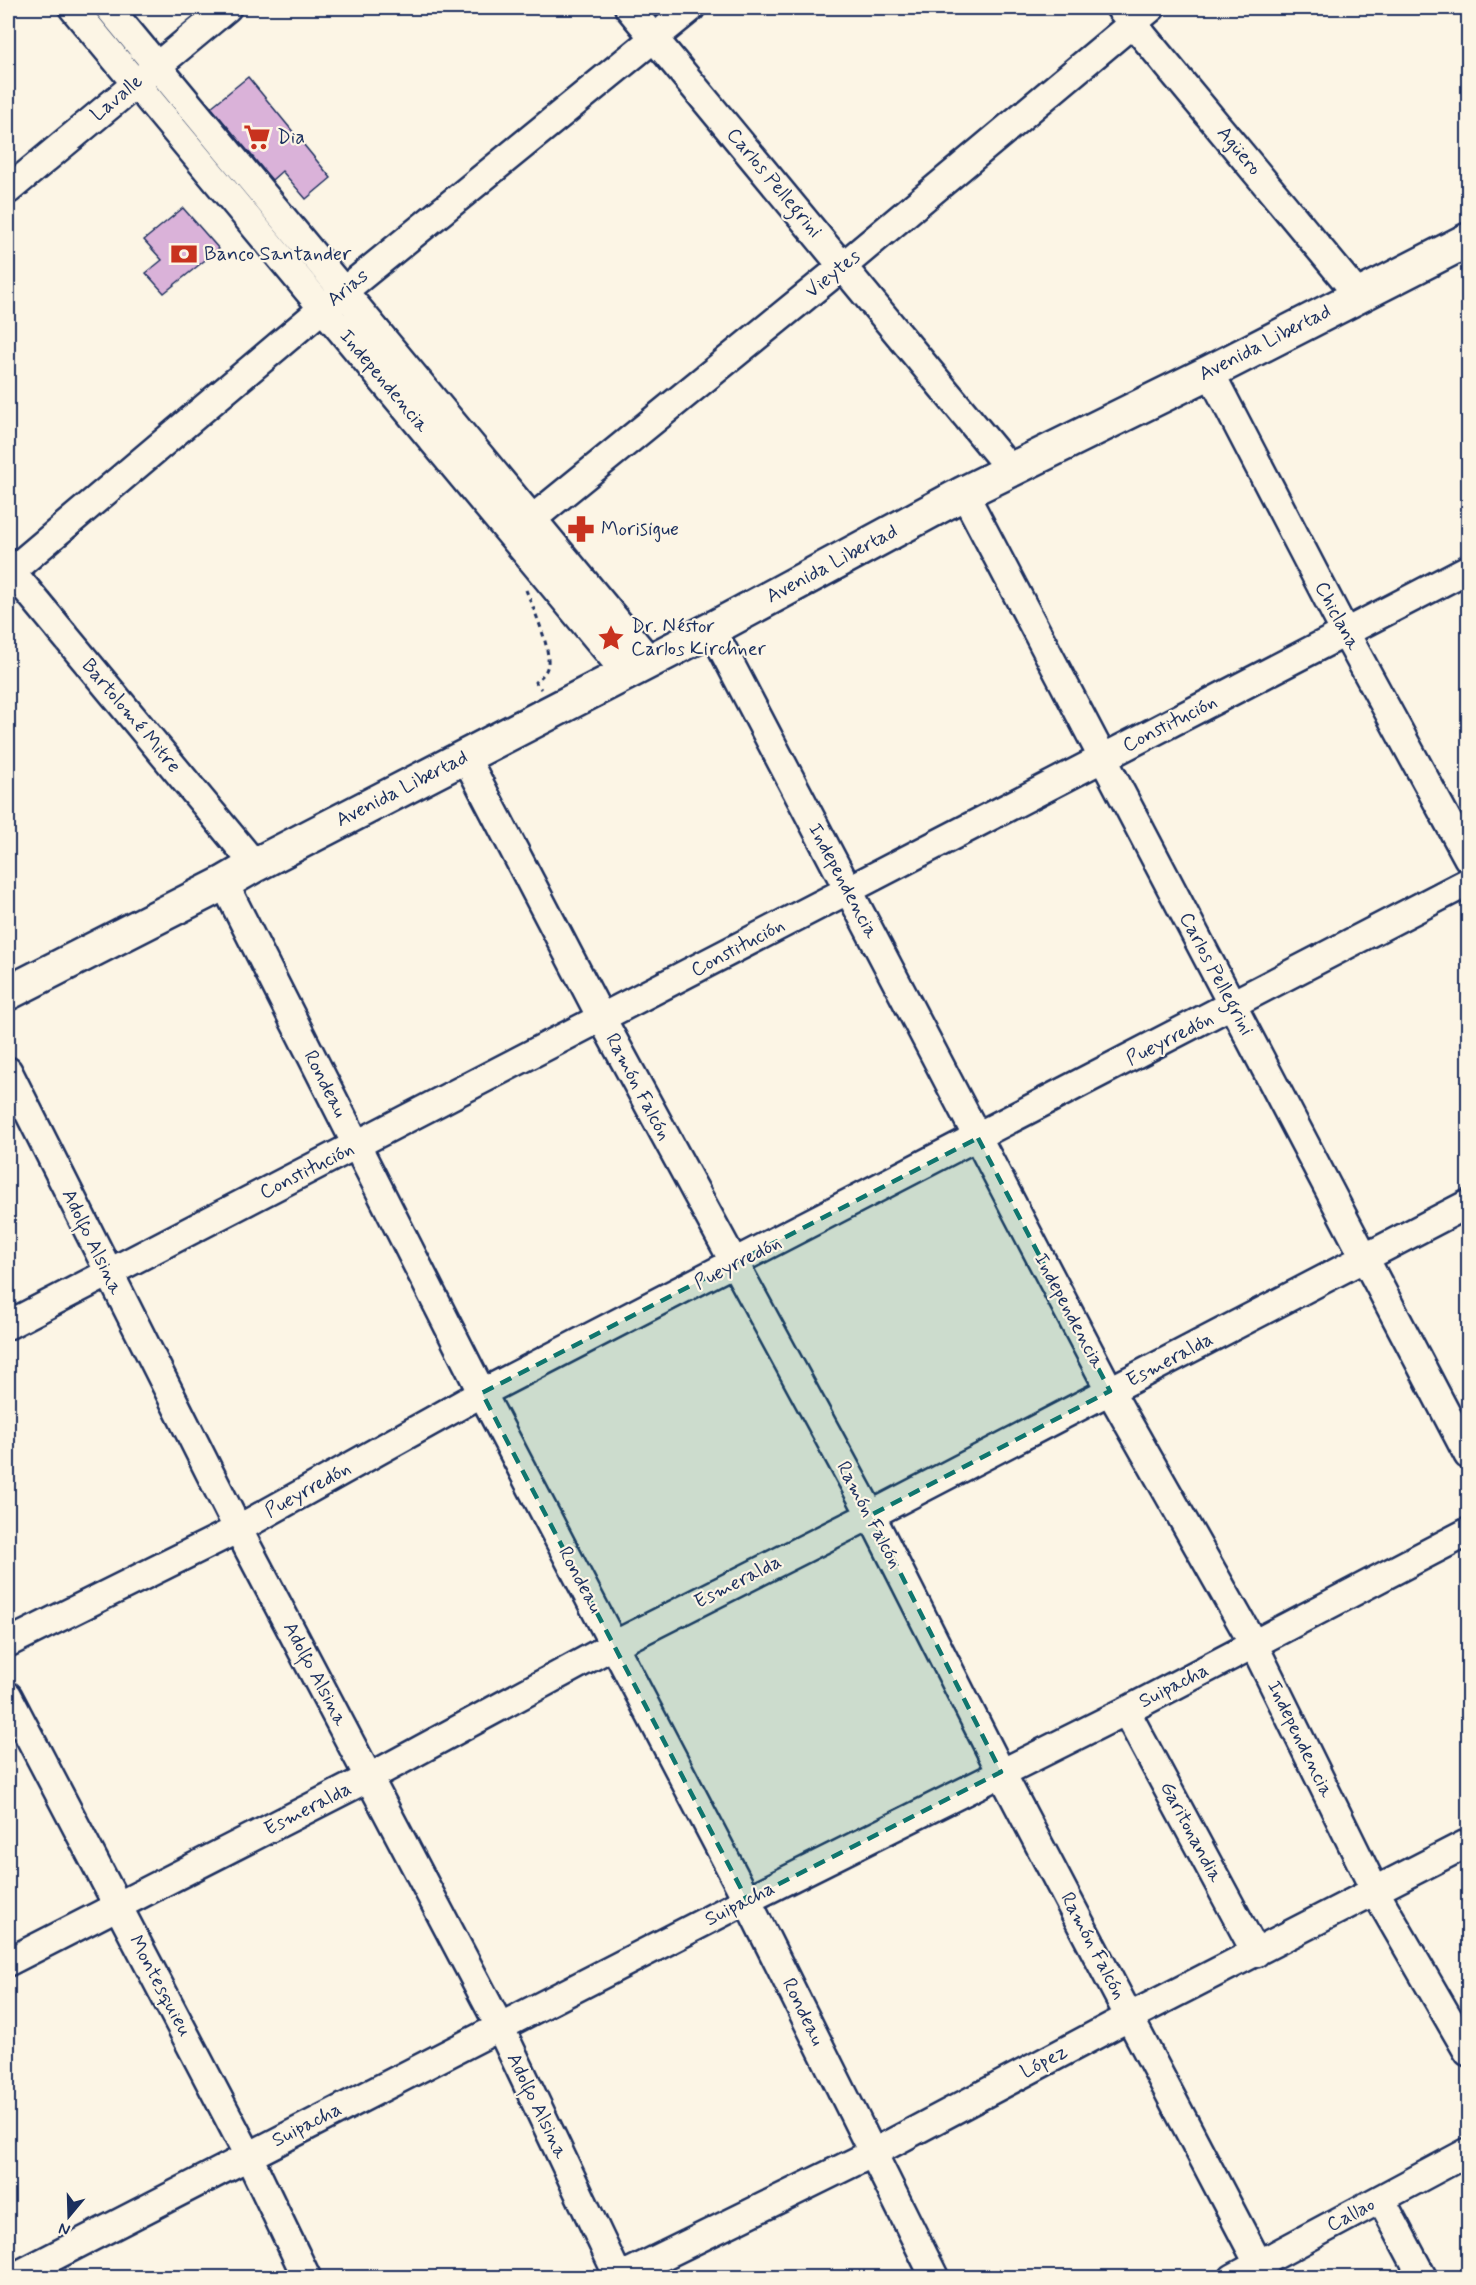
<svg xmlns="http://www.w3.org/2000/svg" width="1476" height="2285" font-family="Mynerve,sans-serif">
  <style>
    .building { fill: #dab2d9; stroke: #1b2f5e; stroke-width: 1.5 }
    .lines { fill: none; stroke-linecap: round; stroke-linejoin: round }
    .minor-casing { stroke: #1b2f5e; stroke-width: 32 }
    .major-casing { stroke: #1b2f5e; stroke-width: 38 }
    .path { stroke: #1b2f5e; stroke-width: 3; stroke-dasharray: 4.5 4.5; stroke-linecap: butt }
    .minor { stroke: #fcf5e5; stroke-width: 27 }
    .major { stroke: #fcf5e5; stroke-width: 33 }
    .marked { fill: #0f766e; fill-opacity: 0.2; stroke: #0f766e; stroke-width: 4.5; stroke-dasharray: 12 8; stroke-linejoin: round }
    .labels { text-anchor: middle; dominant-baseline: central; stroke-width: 4.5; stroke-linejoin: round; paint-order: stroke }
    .street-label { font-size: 20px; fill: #1b2f5e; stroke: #fcf5e5 }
    .poi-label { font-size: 20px; fill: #1b2f5e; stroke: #fcf5e5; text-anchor: start }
  </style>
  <rect width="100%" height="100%" fill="#fcf5e5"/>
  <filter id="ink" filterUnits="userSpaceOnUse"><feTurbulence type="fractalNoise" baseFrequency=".0167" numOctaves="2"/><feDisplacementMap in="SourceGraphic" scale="12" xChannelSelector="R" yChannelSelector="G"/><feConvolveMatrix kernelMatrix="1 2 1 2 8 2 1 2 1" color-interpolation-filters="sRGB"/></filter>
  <g filter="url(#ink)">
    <path class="building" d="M248,77L331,178L306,199L282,171L272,180L211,107Z
      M183,208L219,249L164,293L146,273L162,260L144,240Z"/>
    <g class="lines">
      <defs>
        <path id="minor" d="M73,8L625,672
          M109,8L650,661
          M629,8L1010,469
          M1120,8L1358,295
          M8,190L227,8
          M1210,372L1346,634L1468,858
          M964,493L1468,1455
          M520,529L843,266L1151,8
          M8,567L255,865
          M8,574L323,308L691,8
          M712,629L1110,1391L1254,1645L1376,1893L1468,2052
          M465,756L602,1019L871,1515L1001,1772L1266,2278
          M224,883L482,1393L747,1900L935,2278
          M8,1071L238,1529L500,2027L619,2278
          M8,1325L1468,569
          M8,1643L238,1529L482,1393L1468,882
          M8,1696L248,2155L307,2278
          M1126,1711L1256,1953
          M8,1962L370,1777L614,1645L871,1515L1468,1204
          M1381,2199L1423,2278
          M12,2278L747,1900L1126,1711L1468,1532
          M618,2278L873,2153L1131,2016L1468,1843
          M1233,2278L1468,2152"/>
        <path id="major" d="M8,993L224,883L255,865L712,629L964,493L1210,372L1468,240"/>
      </defs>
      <use href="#minor" class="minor-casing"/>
      <use href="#major" class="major-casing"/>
      <path class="path" d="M526,590C533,608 553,651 547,668C545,674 540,678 535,682L541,689"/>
      <use href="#minor" class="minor"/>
      <use href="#major" class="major"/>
    </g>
  </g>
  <path class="marked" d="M978,1138L1110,1391L871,1515L1001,1772L747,1900L482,1393Z"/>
  <defs>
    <symbol id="supermarket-bare" viewBox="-9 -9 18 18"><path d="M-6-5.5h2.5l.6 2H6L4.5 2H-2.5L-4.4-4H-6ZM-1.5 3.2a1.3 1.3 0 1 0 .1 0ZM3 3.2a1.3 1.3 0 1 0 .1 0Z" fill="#c8321e" stroke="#fcf5e5" stroke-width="2.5" paint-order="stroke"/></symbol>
    <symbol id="bank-bare" viewBox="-9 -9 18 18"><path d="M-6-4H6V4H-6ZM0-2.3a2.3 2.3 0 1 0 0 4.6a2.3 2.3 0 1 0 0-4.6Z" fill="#c8321e" stroke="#fcf5e5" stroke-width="2.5" paint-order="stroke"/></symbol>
    <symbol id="pharmacy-bare" viewBox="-9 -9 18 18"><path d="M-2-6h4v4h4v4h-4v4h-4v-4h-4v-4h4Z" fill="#c8321e" stroke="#fcf5e5" stroke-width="2.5" paint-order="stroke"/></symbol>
    <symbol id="sight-bare" viewBox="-9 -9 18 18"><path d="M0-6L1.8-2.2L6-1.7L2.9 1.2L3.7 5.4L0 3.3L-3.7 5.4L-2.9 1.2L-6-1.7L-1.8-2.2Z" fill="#c8321e" stroke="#fcf5e5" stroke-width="2.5" paint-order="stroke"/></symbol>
  </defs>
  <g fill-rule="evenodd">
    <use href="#supermarket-bare" x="238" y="118" width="38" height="38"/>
    <use href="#bank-bare" x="165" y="235" width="38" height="38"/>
    <use href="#pharmacy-bare" x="562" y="510" width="38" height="38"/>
    <use href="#sight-bare" x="592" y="619" width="38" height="38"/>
  </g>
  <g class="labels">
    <g class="street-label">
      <text transform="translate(117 98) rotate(-40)">Lavalle</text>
      <text transform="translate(1239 151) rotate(50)">Agüero</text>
      <text transform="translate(774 183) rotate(50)">Carlos Pellegrini</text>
      <text transform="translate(833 274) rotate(-39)">Vieytes</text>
      <text transform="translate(348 288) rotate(-39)">Arias</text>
      <text transform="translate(1265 343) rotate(-27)">Avenida Libertad</text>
      <text transform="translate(384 381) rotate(50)">Independencia</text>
      <text transform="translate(832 564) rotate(-28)">Avenida Libertad</text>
      <text transform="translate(1337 616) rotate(62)">Chiclana</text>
      <text transform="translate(131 716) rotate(50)">Bartolomé Mitre</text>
      <text transform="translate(1170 724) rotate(-27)">Constitución</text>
      <text transform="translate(402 789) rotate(-27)">Avenida Libertad</text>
      <text transform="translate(843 881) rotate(62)">Independencia</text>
      <text transform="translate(738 948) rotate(-28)">Constitución</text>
      <text transform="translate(1216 974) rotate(62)">Carlos Pellegrini</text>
      <text transform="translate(1170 1039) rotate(-27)">Pueyrredón</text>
      <text transform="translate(325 1084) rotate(63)">Rondeau</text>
      <text transform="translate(638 1087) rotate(62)">Ramón Falcón</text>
      <text transform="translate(307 1171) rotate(-27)">Constitución</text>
      <text transform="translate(92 1242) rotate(64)">Adolfo Alsina</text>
      <text transform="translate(738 1263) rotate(-27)">Pueyrredón</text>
      <text transform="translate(1069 1311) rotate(62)">Independencia</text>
      <text transform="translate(1170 1360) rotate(-28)">Esmeralda</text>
      <text transform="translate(308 1490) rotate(-29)">Pueyrredón</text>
      <text transform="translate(869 1515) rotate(62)">Ramón Falcón</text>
      <text transform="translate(580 1580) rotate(62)">Rondeau</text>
      <text transform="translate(738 1582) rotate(-27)">Esmeralda</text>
      <text transform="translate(315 1674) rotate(62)">Adolfo Alsina</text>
      <text transform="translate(1174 1686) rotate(-27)">Suipacha</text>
      <text transform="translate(1300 1739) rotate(64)">Independencia</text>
      <text transform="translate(308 1809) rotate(-27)">Esmeralda</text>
      <text transform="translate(1191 1832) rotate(62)">Garitonandia</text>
      <text transform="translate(740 1904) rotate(-27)">Suipacha</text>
      <text transform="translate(1093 1946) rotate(62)">Ramón Falcón</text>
      <text transform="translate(160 1986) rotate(62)">Montesquieu</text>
      <text transform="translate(803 2012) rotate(64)">Rondeau</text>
      <text transform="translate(1044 2062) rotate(-28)">López</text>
      <text transform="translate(537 2106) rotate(64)">Adolfo Alsina</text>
      <text transform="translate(307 2125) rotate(-27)">Suipacha</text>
      <text transform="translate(1351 2215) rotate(-28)">Callao</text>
    </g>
    <g class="poi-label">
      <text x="277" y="137">Dia</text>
      <text x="204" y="254">Banco Santander</text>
      <text x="601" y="529">Morisigue</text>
      <text x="631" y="626">Dr. Néstor<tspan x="631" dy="23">Carlos Kirchner</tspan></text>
    </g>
  </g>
  <rect width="1476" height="2285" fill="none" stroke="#fcf5e5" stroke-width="30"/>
  <rect x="15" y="15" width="1446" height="2255" fill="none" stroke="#1b2f5e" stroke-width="2" filter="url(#ink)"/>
  <g transform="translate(69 2216) rotate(199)" stroke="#fcf5e5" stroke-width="4.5" paint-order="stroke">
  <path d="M0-4.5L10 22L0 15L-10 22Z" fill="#1b2f5e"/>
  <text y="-9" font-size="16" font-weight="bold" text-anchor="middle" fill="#1b2f5e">N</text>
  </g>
</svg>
